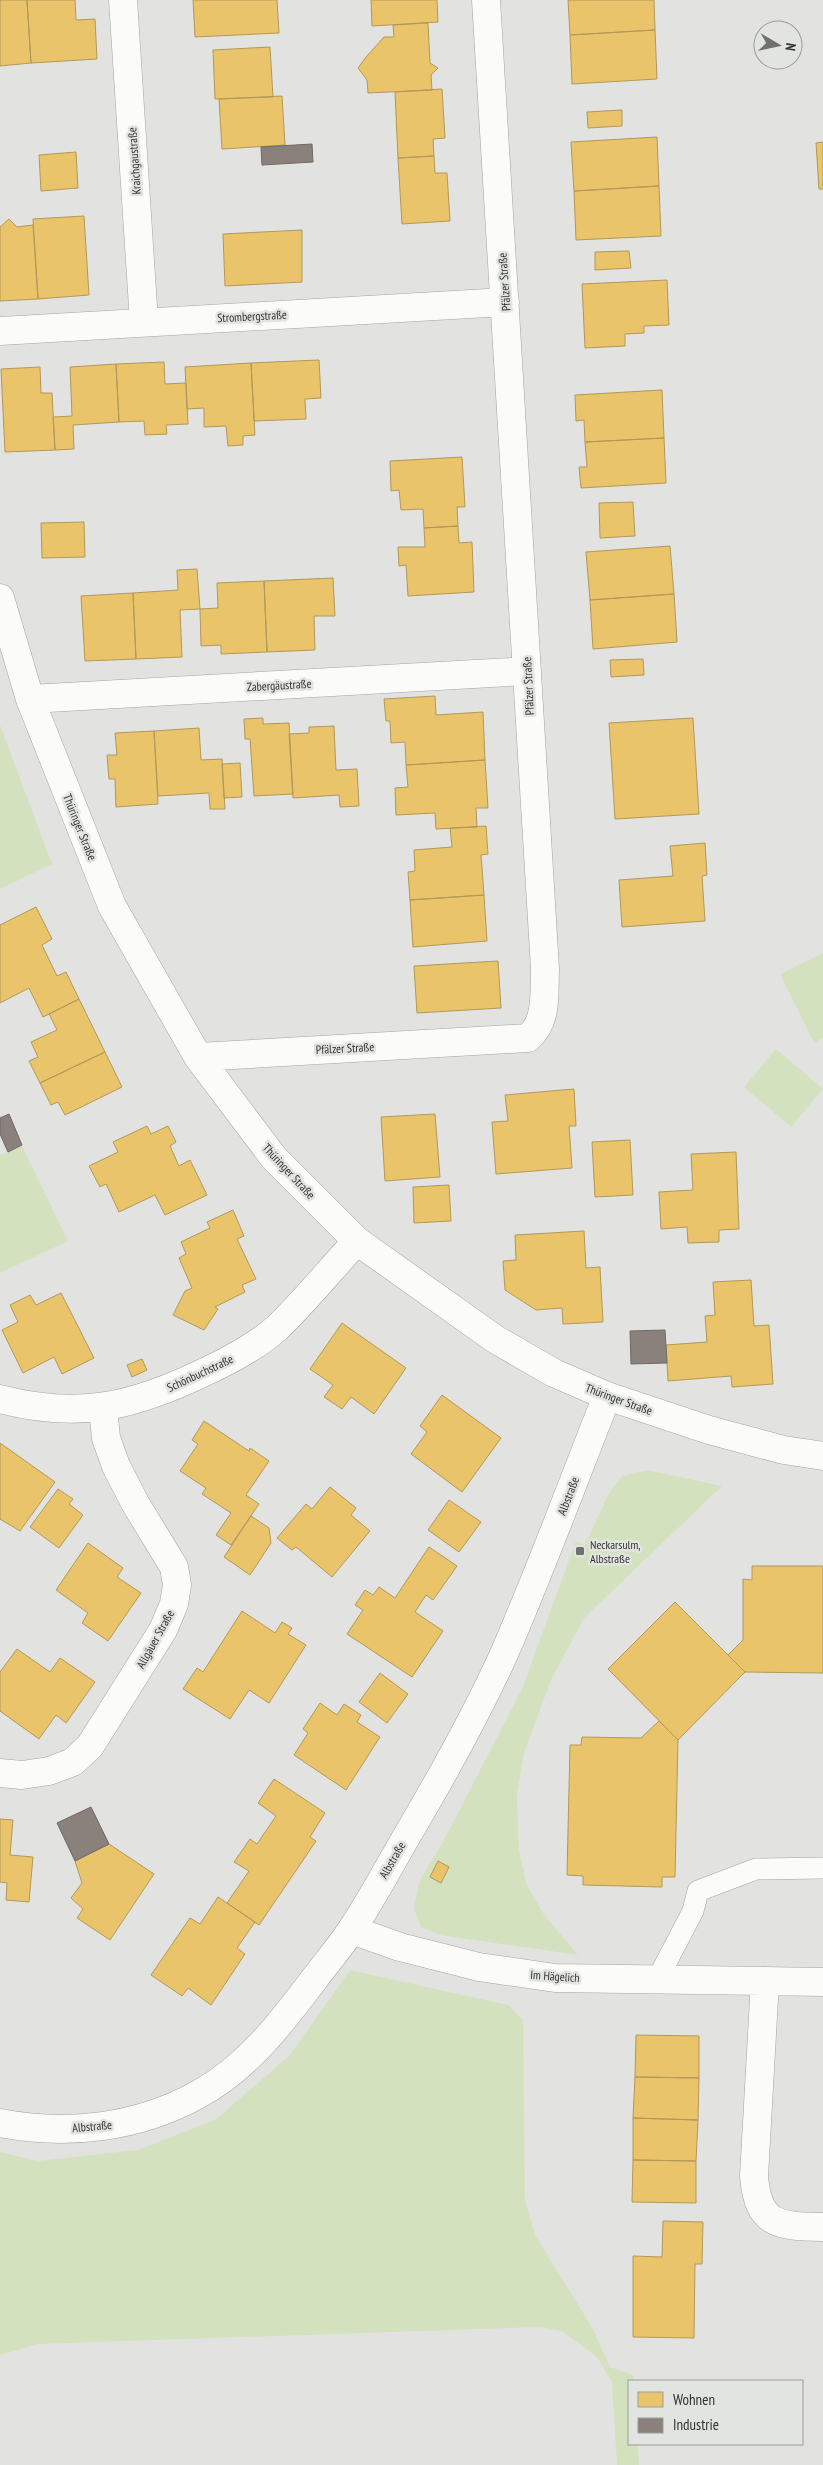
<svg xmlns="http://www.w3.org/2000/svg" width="823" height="2465" font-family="'PT Sans Narrow',sans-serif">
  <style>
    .green { fill: #d4e1be }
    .homes { fill: #e9c46a; stroke: #b29859 }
    .industry { fill: #8a817c; stroke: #706966 }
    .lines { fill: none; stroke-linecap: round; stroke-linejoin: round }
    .lane-casing { stroke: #a3a4a2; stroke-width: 22 }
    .street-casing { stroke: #a3a4a2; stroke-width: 29 }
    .lane { stroke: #fbfbfa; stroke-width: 21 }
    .street { stroke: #fbfbfa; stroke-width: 28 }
    .poi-dot { fill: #70706f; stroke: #e2e4e0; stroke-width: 2 }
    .labels { text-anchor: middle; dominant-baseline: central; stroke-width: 5; stroke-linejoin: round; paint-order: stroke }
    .street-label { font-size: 12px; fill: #323231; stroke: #e2e4e0 }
    .poi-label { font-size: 12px; fill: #323231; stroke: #e2e4e0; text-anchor: start }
  </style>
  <rect width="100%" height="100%" fill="#e2e3e1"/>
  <path class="green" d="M0,725L52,864L0,889Z
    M823,953V1038L814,1043L780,974Z
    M776,1049L823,1089L791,1127L744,1087Z
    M22,1146L68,1241L0,1273V1155Z
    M647,1470L722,1486L584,1618L551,1680L523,1756L517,1795L519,1851L527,1886L545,1916L578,1955L440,1935L421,1927L414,1909L419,1882L444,1840L522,1689L576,1541L585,1545L608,1495L622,1476Z
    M350,1970L508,2005L523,2020L525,2200L535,2235L592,2327L610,2367L633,2375L634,2381H629V2444H638L639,2465H617L612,2382L597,2357L562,2331L540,2327L38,2344L0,2355V2152L38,2161L137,2150L215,2120L289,2056Z"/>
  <path class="homes" d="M0,0H27L31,63L0,66Z
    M27,0H75L76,20L95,19L97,59L31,63Z
    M193,0H277L279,33L195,37Z
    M371,0H437L438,22L372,26Z
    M568,0H654L655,30L570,35Z
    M428,23L430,63L438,68L431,75L432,90L368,93L367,80L358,68L366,57L384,37H394L393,25Z
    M655,30L657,79L572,84L570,35Z
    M270,47L273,97L215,99L213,50Z
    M442,89L445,138L433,139L434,156L398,158L395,92Z
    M282,96L285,145L222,149L219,99Z
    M622,110V126L588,128L587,112Z
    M657,137L659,186L574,191L571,142Z
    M823,142V189H819L816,143Z
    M76,152L78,188L41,191L39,155Z
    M434,156L435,173H447L450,221L402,224L398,158Z
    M659,186L661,236L576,240L574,191Z
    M84,216L89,295L38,299L33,219Z
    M9,219L17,227L33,225L38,299L0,301V227Z
    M302,230V282L225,286L223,234Z
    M629,251L631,268L595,270V252Z
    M667,280L669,325L644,326V333L625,334V346L585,348L582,284Z
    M319,360L321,398L305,399L306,419L254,421L251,363Z
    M164,362L165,384L186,383L188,424L166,425L167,434L145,435L144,421L119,422L116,364Z
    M251,363L255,435L243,436V445L228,446L226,426L204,427V408L187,409L185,367Z
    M116,364L119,422L73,425L74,449L55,450L53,417L72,416L70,367Z
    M40,367L41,393H52L55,450L5,452L1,369Z
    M662,390L664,438L585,442L584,420L576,421L575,395Z
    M664,438L666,483L581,488L579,467H587L585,442Z
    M462,457L465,507H457L458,526L424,528L423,509L401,510L399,490L391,491L390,461Z
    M633,502L635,536L600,538L599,503Z
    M84,522L85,557L42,558L41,523Z
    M458,526L459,543L472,542L474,592L408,596L406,565L399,566L398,547H425L424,528Z
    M670,546L674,594L590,600L586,552Z
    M197,569L200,609L180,610L182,657L136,659L133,593L178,590L177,570Z
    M333,578L335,616H314L315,650L267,652L264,581Z
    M264,581L267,652L221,654V645L201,646L200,609L218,608L217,583Z
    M133,593L136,659L85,661L81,596Z
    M674,594L677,642L593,649L590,600Z
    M643,659L644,675L611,677L610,660Z
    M435,696L436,715L483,712L485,760L406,765L405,742L391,743L390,721H386L384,699Z
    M263,718V724L289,723L293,794L254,796L250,739H245L244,719Z
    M693,718L699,814L615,819L609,723Z
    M334,726L336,770L357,769L359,806L340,807L339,795L293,798L289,734L309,733V727Z
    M199,728L201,760L222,759L225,809H210L209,793L158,796L154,731Z
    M154,731L158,804L116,807L115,779H109L107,755H117L115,733Z
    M485,760L488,808H476L477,827L436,829L435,813L396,815L395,788L408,787L406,765Z
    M240,763L242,797L224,798L222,764Z
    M486,826L488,854L481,855L484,895L410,900L408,872L415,871L414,850L452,847L450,828Z
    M705,843L707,875L702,876L705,921L622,927L619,880L673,876L670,846Z
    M484,895L487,941L413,947L410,900Z
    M36,907L52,939L42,945L57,976L66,972L79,999L43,1017L29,988L0,1003V925Z
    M498,961L501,1008L417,1013L414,966Z
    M79,999L105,1052L40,1083L29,1061L38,1057L31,1042L57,1030L49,1014Z
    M105,1052L122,1087L65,1115L58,1102L51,1105L40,1083Z
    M574,1089L576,1126H569L572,1168L496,1174L492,1122L508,1121L505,1095Z
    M435,1114L440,1177L385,1181L381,1117Z
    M147,1126L151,1134L168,1126L176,1142L170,1146L179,1166L190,1160L207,1195L165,1215L155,1195L119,1212L106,1184L100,1187L89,1166L118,1152L113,1142Z
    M630,1140L633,1195L595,1197L592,1142Z
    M736,1152L739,1229L719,1230V1242L688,1243L687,1227L661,1229L659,1192L693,1190L691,1154Z
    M449,1185L451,1221L414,1223L413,1187Z
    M233,1210L244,1236L237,1239L256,1279L242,1285L245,1292L215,1307L218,1309L204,1330L173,1315L185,1291L192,1288L179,1258L186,1254L181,1242L210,1228L207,1222Z
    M584,1231L586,1268L600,1267L603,1322L563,1324L562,1308L536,1310L505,1290L503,1261L516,1260L515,1235Z
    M751,1280L754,1326L769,1325L773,1384L732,1387L731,1376L668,1381L666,1345L707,1342L705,1316L715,1315L713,1282Z
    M61,1293L94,1358L62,1374L54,1357L23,1373L2,1330L18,1322L10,1305L30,1295L36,1305Z
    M342,1323L406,1368L374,1414L351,1397L342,1409L324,1397L333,1385L310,1369Z
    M142,1359L147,1370L132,1377L127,1365Z
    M442,1395L501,1438L462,1492L411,1454L427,1432L420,1426Z
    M204,1421L249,1451L250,1448L269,1461L246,1495L259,1504L231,1545L216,1535L231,1513L202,1494L206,1488L180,1471L198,1444L192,1440Z
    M0,1443L55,1482L20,1531L0,1519Z
    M330,1487L356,1508L351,1515L370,1531L332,1577L296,1547L292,1550L277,1538L306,1504L312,1509Z
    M58,1489L73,1499L69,1504L83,1515L59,1548L30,1527Z
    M449,1500L481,1522L459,1552L428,1530Z
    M251,1516L269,1528L271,1543L250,1575L224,1557Z
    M88,1543L123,1568L117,1577L141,1593L108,1641L82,1623L88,1613L56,1590Z
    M429,1547L457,1566L433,1600L426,1595L415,1612L443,1631L412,1677L347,1634L363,1610L355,1605L365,1590L373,1595L379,1587L395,1598Z
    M752,1566H823V1673L745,1672L728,1655L743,1640V1579L752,1580Z
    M675,1602L745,1672L678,1740L608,1669Z
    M242,1611L275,1633L282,1622L292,1628L288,1634L306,1645L269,1703L249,1690L230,1719L183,1689L197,1668L203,1672Z
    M17,1649L50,1672L60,1658L95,1682L66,1723L56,1715L39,1739L0,1711V1672Z
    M380,1673L408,1694L387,1723L359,1702Z
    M320,1703L337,1715L344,1704L361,1715L357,1722L380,1737L346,1790L294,1755L308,1733L303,1729Z
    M659,1721L678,1740L675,1877H662V1887L583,1885V1876L567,1875L570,1745H581L582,1737L641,1738Z
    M274,1779L325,1813L310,1837L316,1841L259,1925L227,1903L249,1871L234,1862L250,1839L257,1844L276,1816L258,1803Z
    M0,1819L13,1820L10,1855L33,1857L29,1902L6,1900L7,1883L0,1882Z
    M109,1844L154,1874L110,1940L77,1918L83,1909L71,1898L82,1883L75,1861Z
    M438,1861L449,1867L441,1883L430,1877Z
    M218,1897L255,1922L237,1948L245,1954L211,2005L188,1988L182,1996L151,1975L190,1918L200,1924Z
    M636,2035L699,2036V2078L635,2077Z
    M635,2077L699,2078L698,2120L633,2118Z
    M633,2118L698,2120L696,2161L633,2160Z
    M633,2160L696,2161V2203L632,2202Z
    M663,2221L703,2222L702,2264H695L694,2338L633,2337V2256L662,2257Z"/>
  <path class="industry" d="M312,144L313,162L262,165L261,147Z
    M9,1114L22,1145L8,1152L0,1134V1118Z
    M665,1330L667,1363L631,1364L630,1331Z
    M91,1807L109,1844L75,1861L57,1823Z"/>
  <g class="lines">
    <defs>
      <path id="lane" d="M658,1978L693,1911L698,1891L756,1869L823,1868"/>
      <path id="street" d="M123,0L144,322
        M0,331L505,302
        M0,598L30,699L112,906L198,1057L274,1158L357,1241L495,1339L554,1373L607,1396L709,1430L784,1450L823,1456
        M30,699L527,671
        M198,1057L528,1038C548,1021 544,992 545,969L486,0
        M0,1399C81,1420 135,1406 209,1370C232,1359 258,1345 277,1328C305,1301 330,1270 357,1241
        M0,1773L22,1775L49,1771L73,1762L90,1746L163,1630L174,1604L177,1585L174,1567L135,1503L116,1466L106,1438L103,1408
        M352,1930L400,1947L479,1967L555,1978L823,1982
        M765,1981L754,2176C758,2226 779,2226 823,2227
        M0,2123C68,2136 138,2128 199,2094C248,2067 282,2022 315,1978C327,1962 341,1946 352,1929C374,1896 392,1861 412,1827C445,1771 477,1713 504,1654C541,1569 573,1482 607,1396"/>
    </defs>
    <use href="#lane" class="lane-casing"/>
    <use href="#street" class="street-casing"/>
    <use href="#lane" class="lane"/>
    <use href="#street" class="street"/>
  </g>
  <rect class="poi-dot" x="575" y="1546" width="10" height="10" rx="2.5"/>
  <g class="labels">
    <g class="street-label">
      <text transform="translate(134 161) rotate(-94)">Kraichgaustraße</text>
      <text transform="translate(504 282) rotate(-94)">Pfälzer Straße</text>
      <text transform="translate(252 316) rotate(-3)">Strombergstraße</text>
      <text transform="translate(279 685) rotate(-3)">Zabergäustraße</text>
      <text transform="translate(528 686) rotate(-93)">Pfälzer Straße</text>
      <text transform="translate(80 827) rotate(68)">Thüringer Straße</text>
      <text transform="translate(345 1048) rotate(-3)">Pfälzer Straße</text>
      <text transform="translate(289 1171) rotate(47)">Thüringer Straße</text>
      <text transform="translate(200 1373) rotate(-25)">Schönbuchstraße</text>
      <text transform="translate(619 1399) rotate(20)">Thüringer Straße</text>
      <text transform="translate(568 1496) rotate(-69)">Albstraße</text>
      <text transform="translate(155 1639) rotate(-61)">Allgäuer Straße</text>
      <text transform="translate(392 1860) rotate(-60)">Albstraße</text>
      <text transform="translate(555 1976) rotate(4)">Im Hägelich</text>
      <text transform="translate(92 2126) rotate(-5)">Albstraße</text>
    </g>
    <g class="poi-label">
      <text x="590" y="1544">Neckarsulm,<tspan x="590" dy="14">Albstraße</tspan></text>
    </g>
  </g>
  <rect x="628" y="2380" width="175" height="65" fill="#e2e4e0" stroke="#9c9d9a"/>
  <rect x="638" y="2392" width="25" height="15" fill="#e9c46a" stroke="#9c9d9a"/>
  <text x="673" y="2405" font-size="15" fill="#323231">Wohnen</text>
  <rect x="638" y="2418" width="25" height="15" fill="#8a817c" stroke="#9c9d9a"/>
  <text x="673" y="2430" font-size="15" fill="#323231">Industrie</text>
  <g transform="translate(778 45) rotate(99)"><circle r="24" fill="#e2e4e0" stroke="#9c9d9a"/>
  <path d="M0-4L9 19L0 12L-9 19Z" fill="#70706f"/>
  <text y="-8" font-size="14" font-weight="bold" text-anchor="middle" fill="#323231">N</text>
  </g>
</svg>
